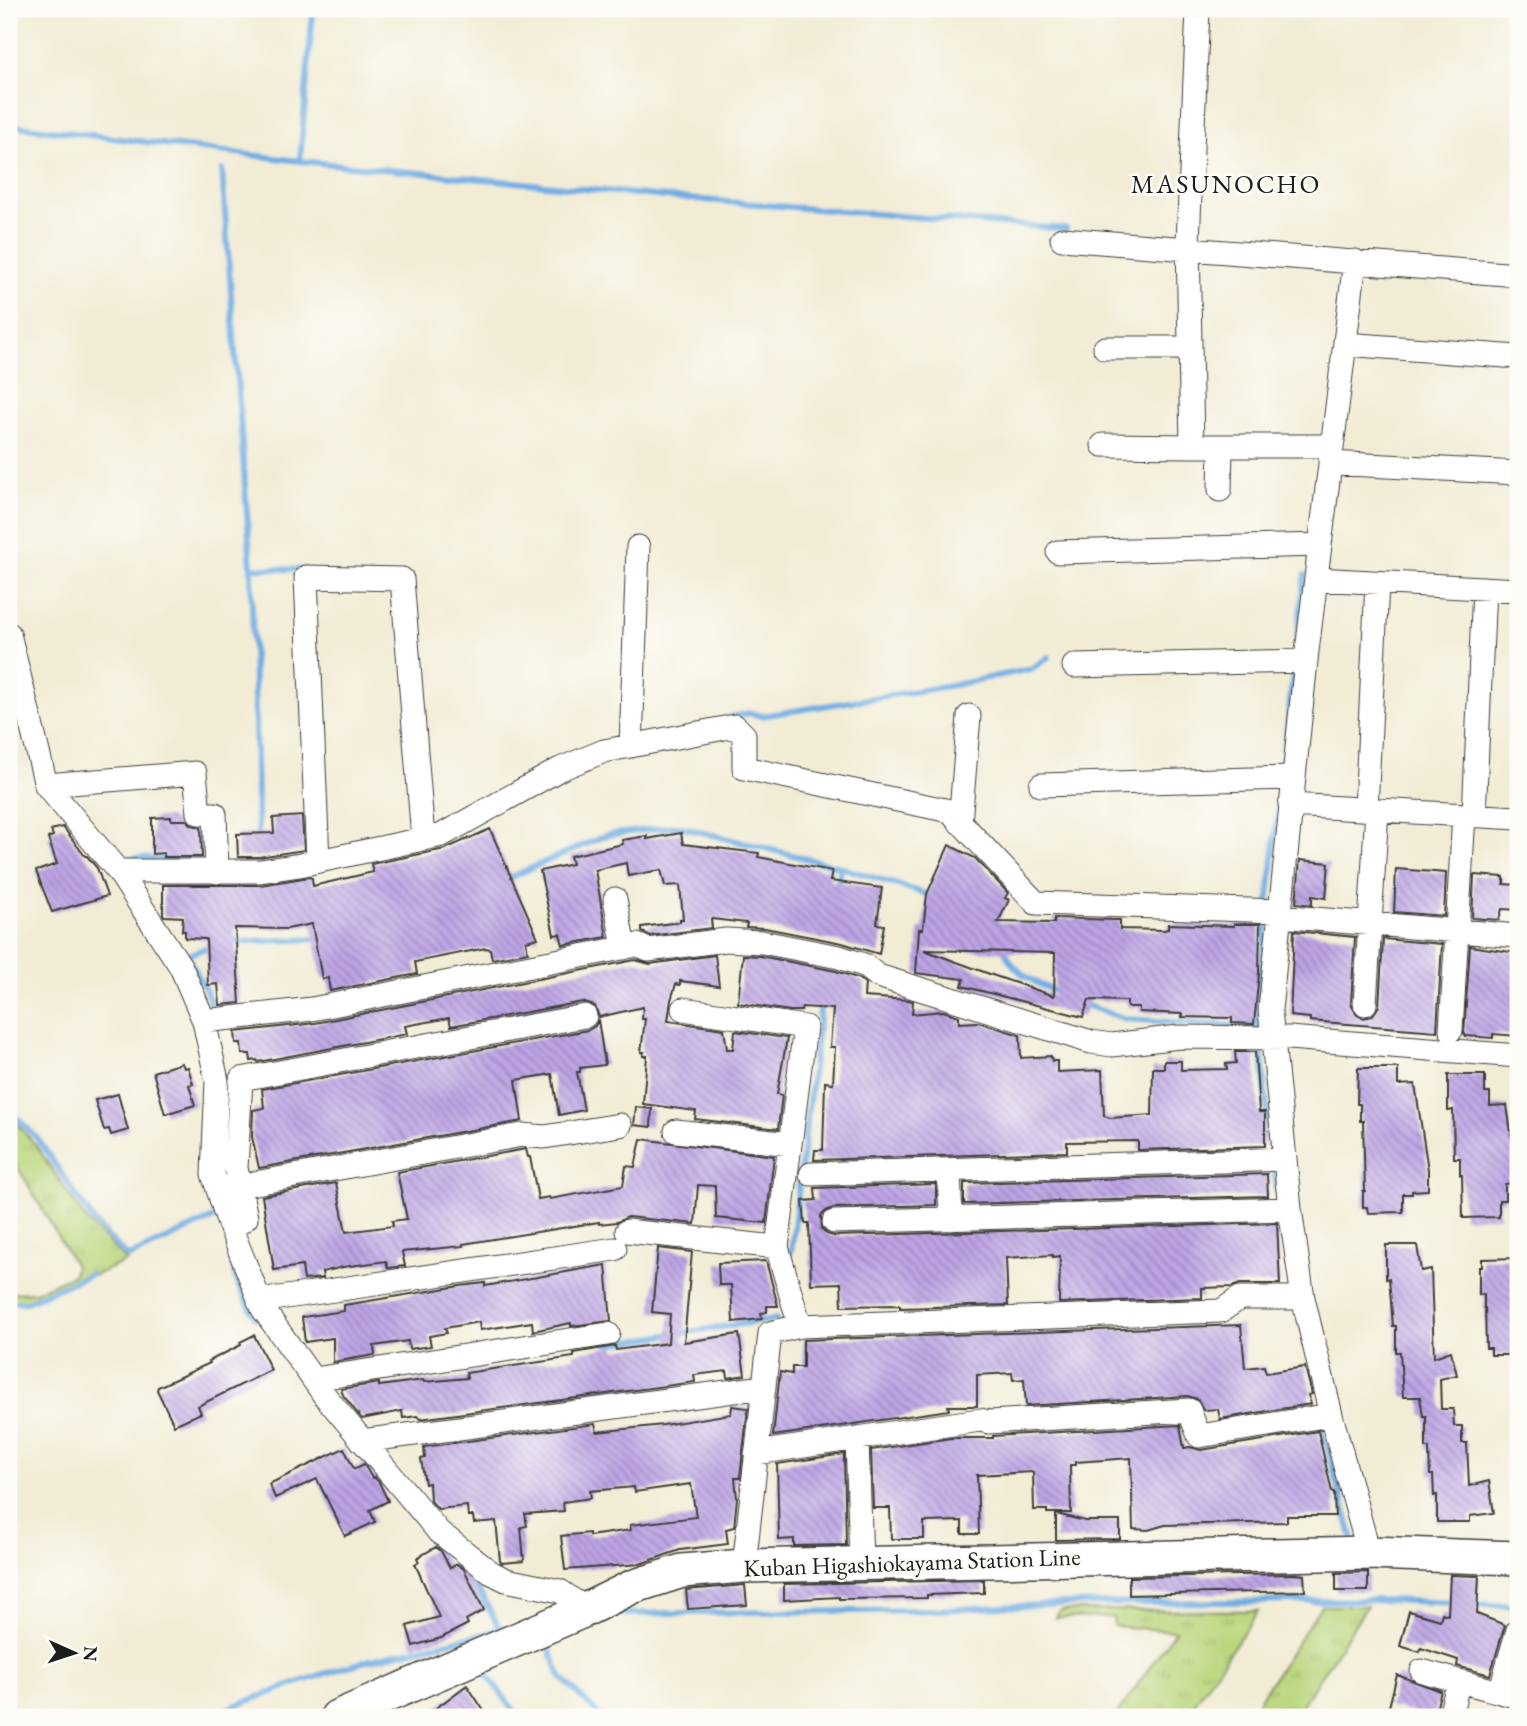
<svg xmlns="http://www.w3.org/2000/svg" width="1527" height="1726" font-family="'EB Garamond',serif">
  <style>
    .grass { fill: url(#grass-tufts); stroke: #6b794c; stroke-width: 2 }
    .lines { fill: none; stroke-linecap: round; stroke-linejoin: round }
    .stream { stroke: #72aee3; stroke-width: 6 }
    .building { fill: url(#building-back-hatch); fill-rule: evenodd }
    .minor-casing { stroke: #3c3b38; stroke-width: 25 }
    .secondary-casing { stroke: #3c3b38; stroke-width: 36 }
    .minor { stroke: #fff; stroke-width: 23 }
    .secondary { stroke: #fff; stroke-width: 33 }
    .labels { text-anchor: middle; dominant-baseline: central; stroke-width: 5; stroke-linejoin: round; paint-order: stroke }
    .street-label { font-size: 24px; fill: #1c1c1c; stroke: #fdfcf7 }
    .neighbourhood-label { font-size: 26px; letter-spacing: 2px; fill: #1c1c1c; stroke: #fdfcf7 }
  </style>
  <defs>
    <pattern id="grass-tufts" width="24" height="20" patternUnits="userSpaceOnUse" patternTransform="scale(1.75)"><rect width="24" height="20" fill="#bad67c"/><path d="M3 7l-1-3M5 7V3M7 7l1-3M15 17l-1-3M17 17v-4M19 17l1-3" fill="none" stroke="#9fb76b"/></pattern>
    <pattern id="building-back-hatch" width="6" height="6" patternUnits="userSpaceOnUse" patternTransform="scale(1.75)"><rect width="6" height="6" fill="#bda4e5"/><path d="M-1 5l2 2M0 0l6 6M5-1l2 2" fill="none" stroke="#9985b9"/></pattern>
  </defs>
  <rect width="100%" height="100%" fill="#fdfcf7"/>
  <filter id="ink" filterUnits="userSpaceOnUse"><feTurbulence type="fractalNoise" baseFrequency=".0143" numOctaves="2"/><feDisplacementMap in="SourceGraphic" scale="14" xChannelSelector="R" yChannelSelector="G"/><feConvolveMatrix kernelMatrix="1 2 1 2 8 2 1 2 1" color-interpolation-filters="sRGB"/></filter>
  <filter id="wash" filterUnits="userSpaceOnUse"><feTurbulence type="fractalNoise" baseFrequency=".00686" numOctaves="4" result="noise"/><feDisplacementMap in="SourceGraphic" scale="28" xChannelSelector="R" yChannelSelector="G"/><feGaussianBlur stdDeviation="1.57" result="paint"/><feColorMatrix in="noise" values="0 0 0 0 0 0 0 0 0 0 0 0 0 0 0 0 0 1.4 0 .05"/><feComposite in="paint" operator="in"/></filter>
  <g filter="url(#wash)">
    <rect width="100%" height="100%" fill="#f2ecd5"/>
    <path class="grass" d="M9,1115L35,1144L87,1221L127,1261L93,1276L90,1272L25,1301H9V1293L35,1292L73,1275L75,1266L9,1152Z
      M1321,1606H1367L1294,1717H1248Z
      M1061,1610L1258,1611L1185,1717H1115L1175,1631L1113,1626L1114,1617L1055,1618Z"/>
    <g class="lines">
      <path class="stream" d="M9,125L300,161L666,197L1066,229
        M300,161L313,9
        M222,170L251,568L258,839
        M251,568L306,570
        M1297,638L1305,575
        M730,717L750,713L761,716L954,685L1031,669L1049,657
        M1282,773L1293,674
        M126,862L135,858L199,860
        M504,880L607,835L677,826L840,867L933,896
        M837,890L840,867
        M1268,905L1281,784
        M228,942L322,939
        M1004,947C1011,974 1037,983 1060,994
        M1079,1003L1126,1019L1251,1027
        M213,1015L207,993L187,955L214,945
        M1257,1031L1267,916
        M1262,1055L1271,1152
        M9,1110L37,1138L95,1223L128,1257L220,1215
        M226,1122L228,1108L227,1087
        M1274,1171L1277,1193
        M791,1253L821,1001
        M231,1257L237,1283L256,1318
        M9,1302H27L91,1274
        M608,1344L776,1319
        M1321,1424L1352,1536
        M340,1431L389,1489
        M463,1563L500,1629
        M1471,1604L1518,1606
        M607,1614L938,1610L1062,1604L1387,1600L1457,1603
        M545,1639L561,1677L601,1717
        M484,1671L519,1717
        M206,1717C262,1696 319,1673 378,1658C419,1648 461,1641 502,1628"/>
    </g>
    <g id="blocks">
      <path class="building" d="M302,816L304,850L259,857H238L237,834L274,833L273,818Z
        M171,817V820H187L192,825L201,827L202,857H164V853L152,854V818Z
        M63,827L85,856H87L97,868L107,896L52,912L36,871L57,864L48,838L53,836L51,830Z
        M490,829L538,938L526,941L528,952L492,959L490,949L486,948L415,962L417,974L330,991L328,978L322,979L312,924L287,929L235,928L240,1003L220,1005L218,984L208,985L206,939L185,938V931H182L183,917L164,916L163,914V885H260L309,877L312,878L313,886L373,872L371,864L445,849Z
        M681,833L683,844L759,853L758,857L832,871L830,881L882,888L877,924L884,925L879,954L842,943L765,928L746,927L747,923L711,919L712,928L650,936L642,932V927L680,922V919H683L680,885L665,886L661,870L628,876L626,863L595,870L607,937L563,945L560,934L554,935L540,871L572,864L570,856L623,844L622,840L647,836V839Z
        M949,845L975,858L1008,893L1005,898L1009,900L998,922L1054,923V918L1114,920H1120V929L1164,930L1168,929V924L1234,926V924H1260L1259,973L1254,1024L1232,1023V1018L1182,1017L1183,1014L1139,1012V1007H1127V1001L1089,1000L1083,1017L962,986L964,979L916,973L919,929H923L927,894ZM924,950L1055,953L1054,996L995,976Z
        M1300,860L1329,863L1326,898L1312,896V905L1296,903Z
        M1396,869L1446,873L1444,916L1394,912Z
        M1474,875L1504,877V884L1518,885V910L1502,909L1499,920L1472,918Z
        M1294,931L1355,937L1351,1004L1357,1015L1363,1018L1372,1016L1379,1006L1383,939L1442,944L1437,1031L1310,1021V1018L1290,1016Z
        M1470,946L1518,953V1036L1493,1034V1038L1466,1036L1464,1033Z
        M715,955L719,986L680,981V985L676,984L671,1000L668,1021L724,1029L727,1049H733L735,1031L787,1038L777,1094L782,1095L778,1129L695,1119L696,1111L643,1104L647,1056H643L644,1052H641L645,1019H642L643,1007L599,1017L595,1006L582,1002L451,1026L449,1018L405,1026L407,1034L258,1062L257,1060L251,1061L250,1054H242L241,1043H236L235,1032L315,1023L635,960L650,964Z
        M743,955L760,956L836,971L857,978L865,983L864,997L908,1000L913,1001L912,1014L943,1011L959,1016V1023L978,1022L1020,1035L1021,1058L1051,1056L1052,1061H1057V1072L1102,1070L1104,1116L1110,1118L1152,1115L1153,1068H1164V1061H1181V1070L1227,1069L1226,1064L1236,1063L1235,1052H1255L1259,1112H1265V1146L1138,1150V1141L1067,1142V1152L814,1160L815,1150H823L825,1082L833,1083L835,1047H830L833,1009L802,1007L801,1011H790L738,1003Z
        M598,1020L605,1065L580,1068V1072H577L584,1110L559,1115L552,1074L516,1080L522,1121L259,1168L252,1137L253,1110L264,1108L262,1089L588,1030L595,1026Z
        M182,1063L184,1068L188,1067L193,1084L189,1085L195,1105L165,1114L153,1072Z
        M1358,1068H1398V1085L1415,1084L1428,1170V1190L1412,1191V1194H1403V1212L1368,1213L1367,1207H1363V1191H1365L1363,1121H1360V1104H1357Z
        M1448,1075H1485V1093H1490V1106L1507,1105L1518,1182L1505,1184V1200H1499V1217L1463,1218L1462,1175H1460V1158H1454L1453,1110L1448,1111Z
        M118,1094L128,1130L111,1135L109,1129L104,1130L95,1100Z
        M636,1107L652,1109L651,1127L634,1125Z
        M641,1139L774,1156L766,1223L716,1218L715,1186L698,1185L695,1224L628,1217L617,1222L599,1224V1222L463,1244L464,1246L402,1252L405,1266L388,1268L386,1261L343,1267L322,1272L323,1278L304,1280L302,1266L274,1270L262,1196L336,1183L346,1232L393,1226L392,1221L407,1219L397,1172L526,1149L528,1157H530L538,1199L549,1197L550,1199L623,1186L626,1166L635,1167Z
        M1267,1174L1268,1196L964,1204V1183Z
        M936,1184V1205L833,1208L826,1211L821,1216L822,1229L827,1234L834,1236L1277,1223L1280,1284H1240L1232,1287L1202,1288V1298L1059,1303L1060,1256L1053,1257V1255L1006,1258L1008,1305L900,1308V1305L842,1306L841,1283L811,1284L809,1223H805L803,1201L816,1200L815,1188Z
        M1386,1245H1417L1421,1271L1431,1269L1434,1357L1451,1351L1457,1375L1440,1379L1441,1409H1453L1454,1426H1462V1443H1467L1469,1486L1489,1481L1494,1513L1470,1516V1522H1437V1495L1434,1496L1433,1475H1430L1429,1448H1426V1416H1423L1420,1397H1403L1400,1352H1396V1326H1393L1389,1278L1386,1279Z
        M658,1248L692,1252L684,1342L739,1334L745,1375L728,1378L727,1371L694,1375L695,1382L420,1419L417,1416L403,1418L402,1411L362,1419L343,1395L341,1389L379,1383V1386L423,1380L424,1382L467,1378L466,1373L574,1357V1353L615,1346L616,1350L668,1343L670,1314L652,1312Z
        M1518,1258V1355H1491V1348H1486L1485,1308H1484V1294L1479,1295V1267H1482V1259Z
        M766,1261L778,1306H767V1312L761,1313L762,1319L733,1322L731,1285H719L718,1263Z
        M606,1265L611,1321L571,1326V1323L533,1331L532,1322L480,1330L479,1322L445,1328L447,1333L429,1336L431,1346L409,1349L408,1341L374,1346L375,1355L333,1362V1338L305,1342L302,1317L344,1311V1305L460,1286L485,1283V1286Z
        M1241,1325L1245,1368L1264,1366L1266,1373L1305,1367L1312,1394L1308,1395L1311,1404L1220,1419L1218,1409L1204,1410L1197,1399L1188,1396L1026,1406L1024,1379L1013,1380L1012,1373L977,1375V1406H948L949,1410L773,1436L780,1372L792,1374V1367H803V1340Z
        M254,1335L271,1370L198,1406L201,1413L174,1425L157,1390L158,1387L210,1363L209,1361L241,1345L240,1342Z
        M732,1406L748,1408L740,1478H735L737,1498L734,1527L726,1529L728,1544L680,1550L640,1564L565,1570L561,1536L589,1533V1536L631,1530L630,1525L696,1517L691,1484L635,1492L634,1487L590,1491L591,1498L563,1502L564,1511L525,1514L527,1526L521,1527L524,1561L502,1563L500,1561L496,1521L474,1523L473,1516H468L467,1506L438,1509L430,1500L429,1483L425,1484L421,1459L425,1458L424,1447L595,1424L597,1432L663,1425L731,1414Z
        M1180,1425L1184,1448L1190,1447L1201,1450L1318,1431L1332,1492H1334L1335,1516H1287V1522L1165,1525L1148,1530L1133,1529L1131,1458L1076,1462V1465H1070L1071,1513H1047V1510H1034L1033,1472L977,1475L979,1534H962V1521L924,1522V1539H891L890,1508H873L871,1450L951,1438H993V1436Z
        M344,1448L354,1469L364,1464L372,1478L374,1477L379,1482L388,1501L370,1510L375,1522L345,1536L317,1479L275,1498L269,1484Z
        M844,1454L846,1545L794,1546V1539L779,1540L777,1464Z
        M1056,1514L1085,1521H1120V1539L1056,1540Z
        M436,1547L441,1551L450,1568L457,1564L464,1569L484,1610L466,1620L468,1624L441,1638L413,1646L407,1626L439,1617L415,1564L419,1562L417,1558Z
        M1368,1572V1591H1336V1573Z
        M1296,1574L1304,1575L1305,1591L1129,1595V1577Z
        M1450,1575L1479,1576L1477,1614L1505,1625L1490,1675L1457,1666L1458,1660L1421,1648L1420,1652L1400,1646L1409,1611L1440,1620L1442,1613L1448,1615Z
        M984,1580V1593L927,1595V1598L839,1599V1597L784,1600V1584Z
        M745,1585L747,1605L688,1609L686,1590Z
        M1397,1675L1441,1691L1434,1717L1389,1707Z
        M467,1685L488,1717H424Z"/>
    </g>
  </g>
  <g filter="url(#ink)">
    <use href="#blocks" fill-opacity="0" stroke="#3c3b38" stroke-width="2"/>
    <g class="lines">
      <defs>
        <path id="minor" d="M1198,9L1188,242L1192,446H1332
          M1062,239L1518,275
          M1355,261L1307,651L1270,1010L1290,1209L1303,1298L1331,1415L1369,1553
          M1345,344L1518,357
          M1105,348H1190
          M1103,445L1192,446
          M1330,463L1518,473
          M1220,490L1221,446
          M1058,552L1320,545
          M1316,579L1518,590
          M9,634L46,785L118,871L181,967L204,1021L217,1081L213,1174L228,1221L263,1309L325,1396L438,1531L490,1572L506,1580L560,1591L576,1602L583,1611
          M1074,666L1306,661
          M631,746L638,547
          M46,785L195,773L199,813L215,814L217,872
          M1041,785L1293,778
          M1290,805L1518,818
          M1366,809L1377,583
          M1474,816L1484,588
          M960,823L969,716
          M318,861L306,577L402,579L423,838
          M118,871H260L300,865L442,835L560,769L604,751L735,726L744,735V768L950,811L1036,903L1279,911
          M615,899L624,948
          M1279,916L1518,936
          M1365,1004L1377,810
          M683,1009L805,1027L777,1247L800,1326
          M204,1021L312,1009L637,945L648,950L726,940L762,942L839,957L864,965L878,976L1091,1042L1112,1045L1179,1037L1289,1038L1518,1056
          M1451,1030L1464,815
          M676,1131L790,1144
          M949,1170L951,1219
          M811,1174L1285,1159
          M239,1186L522,1135L544,1137L620,1125
          M834,1222L1290,1209
          M231,1229L246,1218L236,1168L241,1079L585,1016
          M627,1231L777,1247
          M259,1301L615,1249
          M314,1379L608,1334
          M857,1438L861,1563
          M362,1441L764,1387
          M756,1453L980,1420L989,1422L1189,1410L1199,1436L1331,1415
          M744,1566L770,1333L800,1326L1221,1311L1240,1298H1303
          M1422,1671L1518,1697
          M1500,1692L1518,1630
          M1452,1717L1450,1715L1459,1681"/>
        <path id="secondary" d="M337,1717L583,1611L632,1587L682,1571L744,1566L1369,1553L1518,1558"/>
      </defs>
      <use href="#minor" class="minor-casing"/>
      <use href="#secondary" class="secondary-casing"/>
      <use href="#minor" class="minor"/>
      <use href="#secondary" class="secondary"/>
    </g>
  </g>
  <g class="labels">
    <g class="street-label">
      <text transform="translate(912 1562) rotate(-2)">Kuban Higashiokayama Station Line</text>
    </g>
    <g class="neighbourhood-label">
      <text x="1226" y="184">MASUNOCHO</text>
    </g>
  </g>
  <rect width="1527" height="1726" fill="none" stroke="#fdfcf7" stroke-width="35"/>
  <g transform="translate(74 1653) rotate(93)" stroke="#fdfcf7" stroke-width="5" paint-order="stroke">
  <path d="M0-5L12 26L0 18L-12 26Z" fill="#1c1c1c"/>
  <text y="-10" font-size="19" font-weight="bold" text-anchor="middle" fill="#1c1c1c">N</text>
  </g>
</svg>
